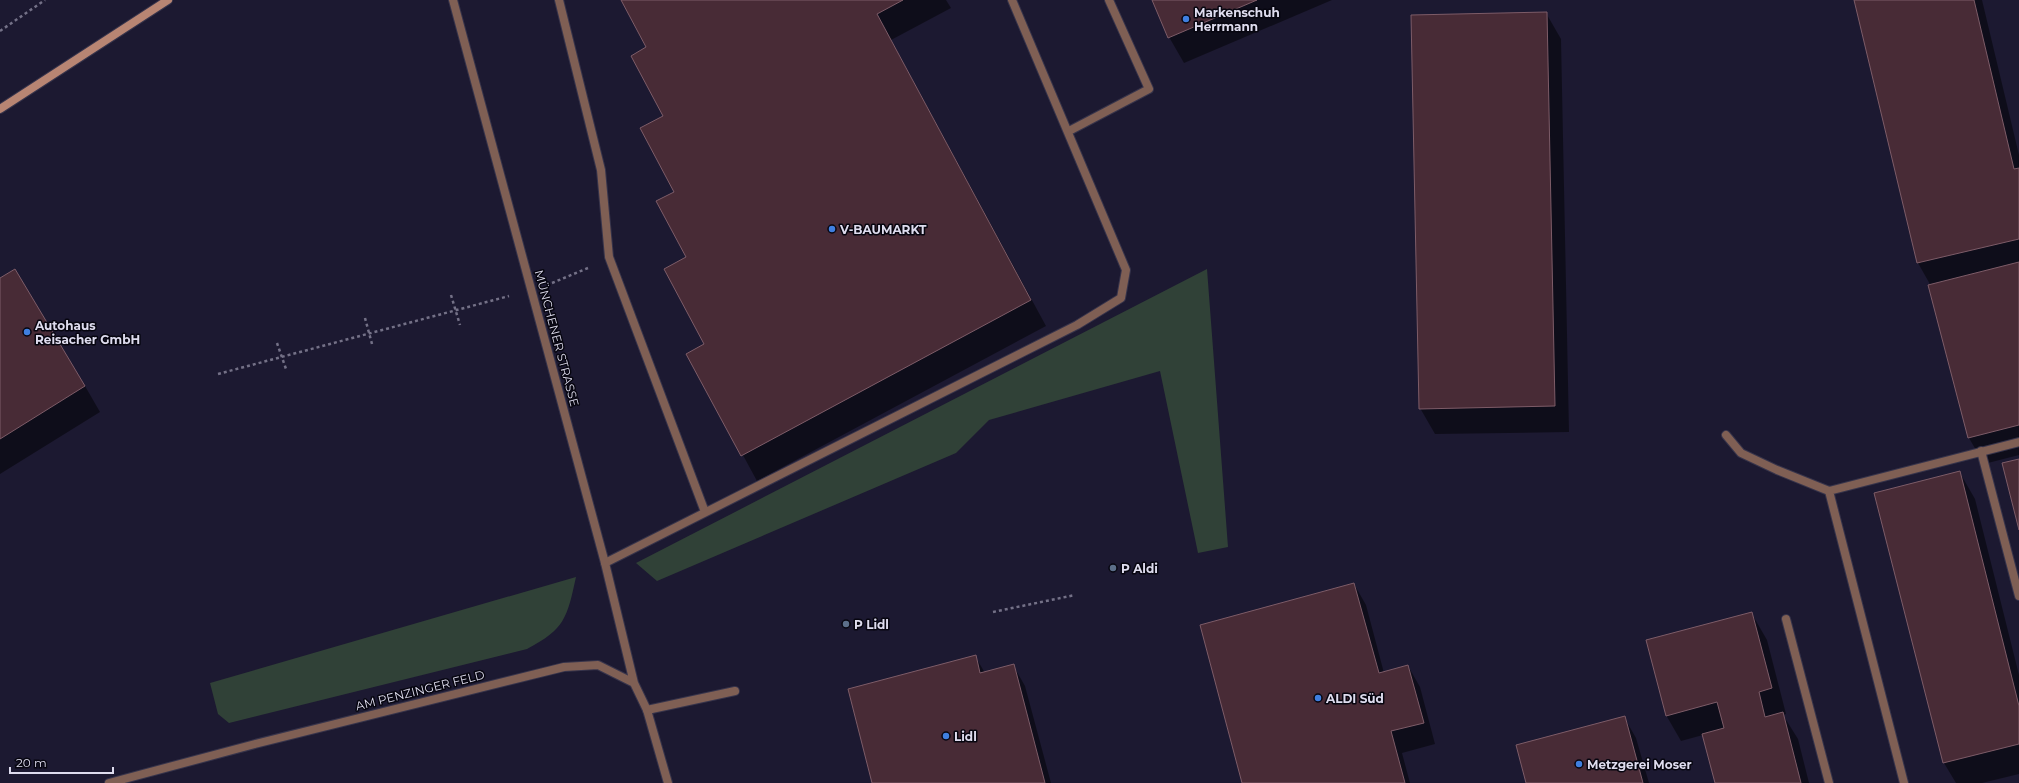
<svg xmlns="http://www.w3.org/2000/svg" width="2019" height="783" font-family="Montserrat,sans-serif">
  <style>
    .green { fill: #304137 }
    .shadow { fill: #0007 }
    .building { fill: #482b36; stroke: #7d5c68 }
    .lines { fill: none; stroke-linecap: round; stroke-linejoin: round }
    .service-casing { stroke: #37344b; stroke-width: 10 }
    .minor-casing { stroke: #37344b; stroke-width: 10 }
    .secondary-casing { stroke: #37344b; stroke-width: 10 }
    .path { stroke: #747187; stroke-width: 2.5; stroke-dasharray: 3 3; stroke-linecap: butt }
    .service { stroke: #7f5f54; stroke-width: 8 }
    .minor { stroke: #7f5f54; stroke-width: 8 }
    .secondary { stroke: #b88573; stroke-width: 8 }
    .shop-dot { fill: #3f7fe0; stroke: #070610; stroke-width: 1.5 }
    .service-dot { fill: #5c6f8a; stroke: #070610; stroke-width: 1.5 }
    .labels { text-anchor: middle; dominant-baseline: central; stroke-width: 3; stroke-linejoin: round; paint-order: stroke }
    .poi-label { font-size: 12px; font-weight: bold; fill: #dedcee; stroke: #070610; text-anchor: start }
    .street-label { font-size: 12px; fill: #dedcee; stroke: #070610 }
  </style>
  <rect width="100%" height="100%" fill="#1c1931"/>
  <path class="green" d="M1207,269L1228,547L1198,553L1160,371L989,420L956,453L657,581L636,563Z
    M576,577C567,618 565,629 527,649L229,723L218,714L210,683Z"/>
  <path class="shadow" d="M622,0H946L951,8L891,40L1046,326L757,481L688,354L706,344L675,192L664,116L648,48Z
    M1153,0H1332L1184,63L1169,37Z
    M1855,0H1982L2019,155V455L1984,464L1969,438L1931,286L1918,263Z
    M1546,13L1561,39L1569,432L1435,434L1420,408Z
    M0,279L85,386L100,412L0,474Z
    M1960,473L1975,499L2019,675V774L1982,783H1956L1944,763L1875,494Z
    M1354,584L1366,605L1384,673L1408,666L1420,687L1435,744L1402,753L1410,783H1244Z
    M1752,614L1767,640L1786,714L1783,715L1798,739L1809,783H1716L1703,735L1681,741L1666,715Z
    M975,656L985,673L1013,665L1025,686L1051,783H873Z
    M1624,717L1636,738L1649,783H1527Z"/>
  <path class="building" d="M621,0H903L877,14L1031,300L741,456L686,354L704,344L664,269L686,257L656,201L674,192L640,128L663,116L631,56L646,47Z
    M1152,0H1257L1168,38Z
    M1854,0H1974L2014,169L2019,168V239L1917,263Z
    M1547,12L1555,406L1419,409L1411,15Z
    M2019,262V425L1968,438L1928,285Z
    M15,269L85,386L0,439V278Z
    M2019,459V530L2002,463Z
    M1960,471L2019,706V744L1943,763L1874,493Z
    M1354,583L1379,673L1408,665L1424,723L1391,731L1405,783H1242L1200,625Z
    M1752,612L1772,688L1759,692L1765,717L1783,712L1801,783H1715L1702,734L1724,728L1717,702L1666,716L1646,640Z
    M976,655L980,673L1014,664L1045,783H872L848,689Z
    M1625,716L1643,783H1526L1516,745Z"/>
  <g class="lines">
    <defs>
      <path id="service" d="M559,0L601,170L609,257L705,512
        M1069,131L1149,89L1109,0
        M1726,435L1741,453L1777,470L1829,491L1904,783
        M1981,451L2019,596
        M1829,491L2019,442
        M605,563L1077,325L1121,298L1126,270L1012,0
        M1786,619L1829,783
        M647,710L735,691"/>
      <path id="minor" d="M453,0L605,563L634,683L647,710L668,783
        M109,783L255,744L564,667L598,665L634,683"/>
      <path id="secondary" d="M0,109L168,0"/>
    </defs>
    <use href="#service" class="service-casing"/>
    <use href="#minor" class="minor-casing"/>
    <use href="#secondary" class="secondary-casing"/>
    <path class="path" d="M0,31L45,0
      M552,283L588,268
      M451,295L460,325
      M365,318L372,344
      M277,343L286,369
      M218,374L509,296
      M993,612L1075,595"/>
    <use href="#service" class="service"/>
    <use href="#minor" class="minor"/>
    <use href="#secondary" class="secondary"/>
  </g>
  <g class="shop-dot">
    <circle cx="1186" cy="19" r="4"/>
    <circle cx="832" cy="229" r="4"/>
    <circle cx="27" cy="332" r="4"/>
    <circle cx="1318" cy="698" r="4"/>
    <circle cx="946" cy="736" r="4"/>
    <circle cx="1579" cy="764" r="4"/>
  </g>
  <g class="service-dot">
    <circle cx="1113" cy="568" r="4"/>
    <circle cx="846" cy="624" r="4"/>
  </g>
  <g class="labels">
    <g class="poi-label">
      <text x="1194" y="12">Markenschuh<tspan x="1194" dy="14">Herrmann</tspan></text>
      <text x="840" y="229">V-BAUMARKT</text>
      <text x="35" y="325">Autohaus<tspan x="35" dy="14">Reisacher GmbH</tspan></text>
      <text x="1121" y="568">P Aldi</text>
      <text x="854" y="624">P Lidl</text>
      <text x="1326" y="698">ALDI Süd</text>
      <text x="954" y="736">Lidl</text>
      <text x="1587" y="764">Metzgerei Moser</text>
    </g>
    <g class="street-label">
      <text transform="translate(557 338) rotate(75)">MÜNCHENER STRASSE</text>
      <text transform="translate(420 690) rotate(-14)">AM PENZINGER FELD</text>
    </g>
  </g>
  <path d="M10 767v6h103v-6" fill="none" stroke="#dedcee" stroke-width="2"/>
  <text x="16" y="767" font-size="12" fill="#dedcee" stroke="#070610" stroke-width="3" paint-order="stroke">20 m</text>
</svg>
